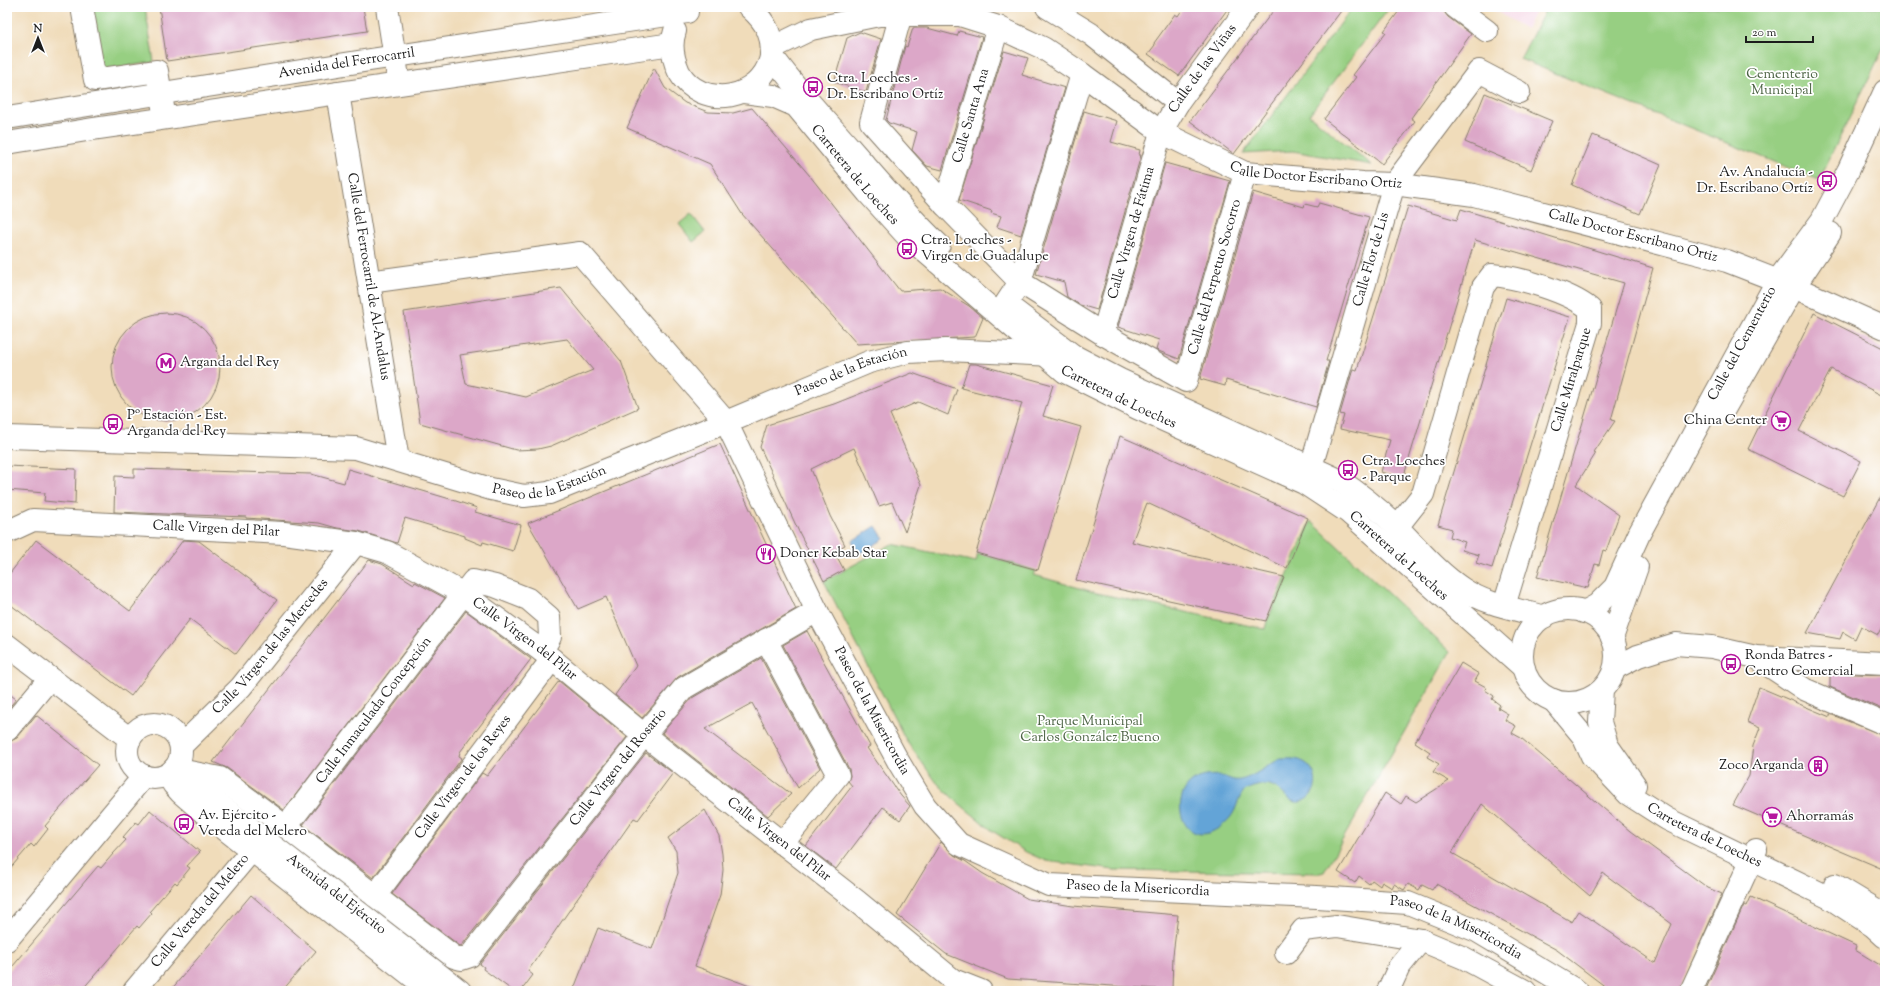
<svg xmlns="http://www.w3.org/2000/svg" width="1892" height="998" font-family="'Sorts Mill Goudy',serif">
  <style>
    .built { fill: #f3cfe0 }
    .green { fill: #97cf82; stroke: #5a764f }
    .water { fill: #64a4d7; stroke: #40607a }
    .building { fill: #dca7c8; fill-rule: evenodd }
    .lines { fill: none; stroke-linecap: round; stroke-linejoin: round }
    .minor-casing { stroke: #867c6b; stroke-width: 24 }
    .minor { stroke: #fff; stroke-width: 22 }
    .labels { text-anchor: middle; dominant-baseline: central; stroke-width: 3.5; stroke-linejoin: round; paint-order: stroke }
    .street-label { font-size: 14px; fill: #1c1c1c; stroke: #fff }
    .park-label { font-size: 14px; fill: #4d6445; stroke: #fff }
    .poi-label { font-size: 14px; fill: #1c1c1c; stroke: #fff; text-anchor: start }
  </style>
  <rect width="100%" height="100%" fill="#fff"/>
  <filter id="ink" filterUnits="userSpaceOnUse"><feTurbulence type="fractalNoise" baseFrequency=".025" numOctaves="2"/><feDisplacementMap in="SourceGraphic" scale="8" xChannelSelector="R" yChannelSelector="G"/><feConvolveMatrix kernelMatrix="1 2 1 2 8 2 1 2 1" color-interpolation-filters="sRGB"/></filter>
  <filter id="wash" filterUnits="userSpaceOnUse"><feTurbulence type="fractalNoise" baseFrequency=".012" numOctaves="4" result="noise"/><feDisplacementMap in="SourceGraphic" scale="16" xChannelSelector="R" yChannelSelector="G"/><feGaussianBlur stdDeviation="0.9" result="paint"/><feColorMatrix in="noise" values="0 0 0 0 0 0 0 0 0 0 0 0 0 0 0 0 0 1.4 0 .05"/><feComposite in="paint" operator="in"/></filter>
  <g filter="url(#wash)">
    <rect width="100%" height="100%" fill="#f0dcba"/>
    <path class="built" d="M1489,7H1538L1526,29Z"/>
    <path class="green" d="M87,7H145L154,62L97,71Z
      M1353,7H1390L1309,115L1372,165L1293,151L1243,154Z
      M1547,7H1885V45L1819,180L1520,59Z
      M691,214L705,232L693,242L679,224Z
      M1311,521L1450,652L1324,872L1320,873L1114,870L1046,861L1026,852L994,832L956,801L937,783L907,742L824,581L892,544L976,562L978,553L1036,571L1034,575L1097,593L1265,629L1267,621Z"/>
    <path class="water" d="M876,526L884,539L859,554L852,541Z
      M1280,759C1288,759 1295,758 1302,761C1318,768 1321,791 1305,800C1285,811 1283,777 1257,786C1252,787 1247,789 1243,792C1237,801 1236,813 1227,821C1187,860 1165,800 1193,781C1202,775 1216,774 1225,777C1231,779 1234,781 1240,780C1252,778 1268,765 1280,759Z"/>
    <g id="blocks">
      <path class="building" d="M159,7H363L367,31L167,61Z
        M1184,7H1229L1179,76L1148,54L1155,45L1154,43L1175,14L1178,16Z
        M1276,7H1344L1234,154L1190,121Z
        M1402,7H1441L1448,17L1471,34L1411,118L1415,121L1382,164L1324,119L1356,77L1353,75L1386,32L1384,31Z
        M913,28H927L957,36L959,31L982,37L942,170L927,166L912,150L917,132L889,123L886,120L905,46L907,47Z
        M860,32L881,39L866,92L834,82L847,38Z
        M1004,51L1028,58L1022,75L1065,88L1021,235L997,227L1001,216L991,213L992,211L959,200Z
        M654,68L665,88L685,103L708,112L733,113L752,108L810,176L900,291L940,288L969,306L983,318L975,337L857,344L742,214L710,164L627,128Z
        M1485,93L1552,121L1531,170L1465,142Z
        M1084,111L1117,121L1111,142L1140,150L1139,155H1141L1097,310L1080,305L1067,297L1064,282L1036,274Z
        M1593,135L1661,165L1640,214L1572,185Z
        M1165,163L1230,181L1179,359L1156,350L1159,340L1118,327Z
        M1253,192L1304,207L1305,204L1317,207L1319,203L1369,217L1326,361H1329L1316,407L1226,380L1225,386L1200,379Z
        M1408,206L1457,220L1461,209L1653,268L1611,420L1615,421L1594,452L1596,453L1576,485L1619,515L1606,551L1603,550L1599,565L1595,564L1588,588L1537,577L1624,283L1475,240L1403,479L1381,472L1390,440L1340,429L1344,415L1340,414L1353,369L1357,370Z
        M561,288L621,361L638,408L551,446L538,449L516,450L420,423L404,312ZM567,339L593,370L526,397L466,384L460,355Z
        M1506,298L1570,317L1492,568L1476,563L1479,555L1462,550L1465,542L1450,537L1452,529L1438,525Z
        M112 367a54 54 0 1 1 108 0a54 54 0 1 1-108 0Z
        M1814,313L1885,349V397L1831,369L1799,431L1861,461L1843,496L1748,449Z
        M969,364H976L1053,385L1043,416L1081,427L1038,570L976,553L1022,403L961,388Z
        M912,373L957,389L948,415L918,402L890,414L921,485L905,532L892,502L879,506L854,448L811,469L830,516L845,545L834,551L844,570L824,581L799,532L760,447L767,425L834,404Z
        M1120,436L1308,518L1287,568L1147,503L1132,542L1284,577L1266,621L1076,580Z
        M720,444L796,609L678,677L642,718L615,695L636,666L606,597L578,609L528,523Z
        M7,466L76,469L75,504L44,501L45,493L7,490Z
        M134,469L311,474L344,483L348,469L450,499L477,508L475,512L521,525L513,551L483,542L482,545L465,538V536L405,518L397,543L359,531L337,528L319,523L246,518V517L114,512L115,476L134,477Z
        M1885,488V622L1878,635L1861,626L1855,639L1843,632L1840,639L1807,633Z
        M36,540L130,611L183,540L199,541L277,600L236,654L190,619L131,696L7,602V577Z
        M369,560L382,564L414,584L415,582L445,598L284,810L227,768L213,762Z
        M466,611L531,659L460,752L459,756L462,758L373,878L303,825Z
        M807,631L870,746L867,748L901,796L910,806L900,820L883,807L836,869L806,846L852,786L848,781L850,776L849,769L783,645Z
        M761,658L820,768L798,788L752,703L705,729L791,794L768,816L662,733L692,698Z
        M1461,663L1479,674L1475,681L1486,687L1485,690L1494,696L1492,699L1500,705L1498,708L1508,714L1505,720L1516,726L1512,733L1521,738L1630,831L1708,888L1722,894L1679,991H1611L1557,950L1436,884L1432,890L1422,885L1419,890L1408,884L1404,890L1394,884L1392,888L1382,882L1380,886L1372,880L1369,884L1359,876L1355,883L1338,872L1385,793L1401,804L1406,796L1416,802L1449,781L1433,772L1439,764L1427,757L1430,752L1415,742ZM1482,804L1590,896L1603,873L1672,924L1655,963L1579,911L1572,922L1452,853Z
        M1830,673L1885,675V710L1830,687Z
        M559,681L627,737L462,945L460,946L392,894L482,773L487,776Z
        M1759,687L1830,717V714L1885,736V870L1733,805L1749,776L1753,746L1760,728L1747,722Z
        M7,692L16,699L7,710Z
        M36,715L98,765L45,826L48,829L34,847L31,844L7,872V742L17,738Z
        M646,753L673,773L638,820L634,818L566,915L528,971L533,975L521,991H513L483,969L484,967L480,964Z
        M150,810L200,852L187,866L190,868L177,884L175,882L150,911L152,913L139,928L137,926L81,991H7V973L98,866L101,868L113,854L126,840L123,837L136,822L139,824Z
        M705,810L719,836L722,854L723,870L720,895L695,966L758,989L757,991H573L598,928L652,949L678,873L676,851L668,838Z
        M941,842L954,855L965,861L982,873L1028,899L1073,906L1178,915L1173,955L1172,990L1008,979L946,954L897,915Z
        M251,895L316,951L282,991H170Z
        M1751,897L1856,946L1855,950L1885,968V991H1705L1744,905L1747,906Z"/>
    </g>
  </g>
  <g filter="url(#ink)">
    <use href="#blocks" fill-opacity="0" stroke="#867c6b" stroke-width="1"/>
    <g class="lines">
      <defs>
        <g id="minor">
          <path d="M82,7L95,80L157,71L163,107"/>
          <path d="M387,7L397,71"/>
          <path d="M1047,7L1091,34L1178,103"/>
          <path d="M1455,7L1487,31"/>
          <path id="s1" d="M901,14L871,122L945,205L1020,282L1103,334L1186,381L1245,173"/>
          <path d="M675,31C670,45 673,59 679,72C684,81 692,88 701,92C740,109 785,72 768,31C764,21 757,14 749,7"/>
          <path id="s2" d="M772,48L811,29L879,15H960L998,27L1043,48L1082,74L1161,132L1245,173L1363,183L1394,184L1474,195L1727,261L1794,287L1885,328"/>
          <path d="M771,54C794,87 823,117 850,148C879,181 907,215 939,245"/>
          <path id="s3" d="M744,92L773,96L796,106L868,193L907,236L1065,372L1137,408L1304,483L1348,512L1524,668"/>
          <path id="s4" d="M338,93L398,460"/>
          <path id="s5" d="M7,118L370,60L687,12"/>
          <path d="M7,143L93,129L672,44"/>
          <path id="s6" d="M945,205L998,27"/>
          <path id="s7" d="M369,282L580,253L726,422L817,611L898,761L925,806L959,844L1049,885L1317,897L1408,903L1477,931L1577,991"/>
          <path d="M1015,311L1074,356L1120,380L1339,480C1360,494 1380,510 1398,528C1419,549 1438,573 1463,589C1487,605 1517,609 1544,617"/>
          <path d="M999,314L1020,282L1082,74"/>
          <path id="s8" d="M1103,334L1161,132L1178,103L1248,7"/>
          <path d="M1723,411L1794,287L1830,233"/>
          <path id="s9" d="M7,437L356,448L491,489L524,496L549,493L726,422L869,362L908,352L946,350L1074,356"/>
          <path id="s10" d="M1311,467L1394,184L1479,71L1519,92"/>
          <path d="M1397,527L1423,494L1483,287L1492,275C1519,277 1569,292 1590,309V323L1504,606"/>
          <path id="s11" d="M7,532L33,520L284,533L356,543L387,552L462,593L542,651L644,735L858,902L953,980L981,991"/>
          <circle cx="1569" cy="656" r="47"/>
          <path id="s12" d="M1584,612L1597,605L1615,587L1640,532L1777,281L1822,220L1848,171L1885,91"/>
          <path d="M1612,638L1637,567"/>
          <path d="M766,640L838,775L782,844"/>
          <path d="M7,645L130,739"/>
          <path d="M1756,657L1804,689L1885,724"/>
          <path d="M1615,668L1638,656L1676,644L1712,647L1756,657L1885,663"/>
          <path d="M1602,690L1600,722L1607,745L1635,785"/>
          <path id="s13" d="M1553,700L1583,736L1592,756L1628,794L1667,819L1830,898L1873,926L1885,937"/>
          <circle cx="154" cy="751" r="27"/>
          <path d="M7,730L50,678"/>
          <path id="s14" d="M181,746L241,687L356,543"/>
          <path id="s15" d="M174,769L220,778L286,827L454,957L461,959L470,956L644,735L684,688L817,611"/>
          <path id="s16" d="M178,772L460,991"/>
          <path d="M173,784L181,793L203,812L431,991"/>
          <path id="s17" d="M286,827L473,581L495,586L528,599L549,617L550,637L542,651"/>
          <path d="M1835,885L1885,915"/>
          <path id="s18" d="M375,896L552,659"/>
          <path d="M7,940L144,776"/>
          <path d="M1286,953L1303,930L1337,926L1421,940L1464,958L1525,991"/>
          <path id="s19" d="M134,991L252,850"/>
          <path d="M1388,991L1399,967L1421,940"/>
          <path d="M1691,991L1756,850"/>
        </g>
      </defs>
      <use href="#minor" class="minor-casing"/>
      <use href="#minor" class="minor"/>
    </g>
  </g>
  <defs>
    <symbol id="bus-ring" viewBox="-11 -11 22 22"><circle r="9.5" fill="#fff" stroke="#b5179e" stroke-width="1.5"/><path d="M-5-6H5V4H4V6H2V4H-2V6H-4V4H-5ZM-3.5-4V0h7V-4ZM-3.5 1.2v1.5H-2V1.2ZM2 1.2v1.5H3.5V1.2Z" fill="#b5179e"/></symbol>
    <symbol id="metro-ring" viewBox="-11 -11 22 22"><circle r="9.5" fill="#fff" stroke="#b5179e" stroke-width="1.5"/><path d="M-5.5 5V-5H-3L0 0L3-5H5.5V5H3V-.5L0 4L-3-.5V5Z" fill="#b5179e"/></symbol>
    <symbol id="supermarket-ring" viewBox="-11 -11 22 22"><circle r="9.5" fill="#fff" stroke="#b5179e" stroke-width="1.5"/><path d="M-6-5.5h2.5l.6 2H6L4.5 2H-2.5L-4.4-4H-6ZM-1.5 3.2a1.3 1.3 0 1 0 .1 0ZM3 3.2a1.3 1.3 0 1 0 .1 0Z" fill="#b5179e"/></symbol>
    <symbol id="restaurant-ring" viewBox="-11 -11 22 22"><circle r="9.5" fill="#fff" stroke="#b5179e" stroke-width="1.5"/><path d="M-5-6h1v4h1v-4h1v4h1v-4h1v5L-1.5 .5V6h-2V.5L-5-1ZM5-6V6H3V1.5H1.5Q1.5-4 5-6Z" fill="#b5179e"/></symbol>
    <symbol id="building-ring" viewBox="-11 -11 22 22"><circle r="9.5" fill="#fff" stroke="#b5179e" stroke-width="1.5"/><path d="M-4-6H4V6H1V3H-1V6H-4ZM-2.5-4.3h1.7v1.8h-1.7ZM.8-4.3h1.7v1.8H.8ZM-2.5-1h1.7V.8h-1.7ZM.8-1h1.7V.8H.8Z" fill="#b5179e"/></symbol>
  </defs>
  <g fill-rule="evenodd">
    <use href="#bus-ring" x="802" y="76" width="22" height="22"/>
    <use href="#bus-ring" x="1816" y="170" width="22" height="22"/>
    <use href="#bus-ring" x="896" y="238" width="22" height="22"/>
    <use href="#metro-ring" x="155" y="352" width="22" height="22"/>
    <use href="#supermarket-ring" x="1770" y="410" width="22" height="22"/>
    <use href="#bus-ring" x="102" y="413" width="22" height="22"/>
    <use href="#bus-ring" x="1337" y="459" width="22" height="22"/>
    <use href="#restaurant-ring" x="755" y="543" width="22" height="22"/>
    <use href="#bus-ring" x="1720" y="653" width="22" height="22"/>
    <use href="#building-ring" x="1807" y="755" width="22" height="22"/>
    <use href="#supermarket-ring" x="1761" y="806" width="22" height="22"/>
    <use href="#bus-ring" x="173" y="813" width="22" height="22"/>
  </g>
  <g class="labels">
    <g class="street-label">
      <text stroke="none"><textPath href="#s5" startOffset="344">Avenida del Ferrocarril</textPath></text>
      <text stroke="none"><textPath href="#s8" startOffset="286">Calle de las Viñas</textPath></text>
      <text stroke="none"><textPath href="#s6" startOffset="93">Calle Santa Ana</textPath></text>
      <text stroke="none"><textPath href="#s2" startOffset="592">Calle Doctor Escribano Ortiz</textPath></text>
      <text stroke="none"><textPath href="#s3" startOffset="145">Carretera de Loeches</textPath></text>
      <text stroke="none"><textPath href="#s8" startOffset="105">Calle Virgen de Fátima</textPath></text>
      <text stroke="none"><textPath href="#s2" startOffset="916">Calle Doctor Escribano Ortiz</textPath></text>
      <text stroke="none"><textPath href="#s10" startOffset="216">Calle Flor de Lis</textPath></text>
      <text stroke="none"><textPath href="#s4" startOffset="186">Calle del Ferrocarril de Al-Andalus</textPath></text>
      <text stroke="none"><textPath href="#s1" startOffset="632">Calle del Perpetuo Socorro</textPath></text>
      <text stroke="none"><textPath href="#s12" startOffset="315">Calle del Cementerio</textPath></text>
      <text stroke="none"><textPath href="#s9" startOffset="875">Paseo de la Estación</textPath></text>
      <text transform="translate(1572 380) rotate(-73)">Calle Miralparque</text>
      <text stroke="none"><textPath href="#s3" startOffset="493">Carretera de Loeches</textPath></text>
      <text stroke="none"><textPath href="#s9" startOffset="551">Paseo de la Estación</textPath></text>
      <text stroke="none"><textPath href="#s11" startOffset="212">Calle Virgen del Pilar</textPath></text>
      <text stroke="none"><textPath href="#s3" startOffset="817">Carretera de Loeches</textPath></text>
      <text stroke="none"><textPath href="#s11" startOffset="548">Calle Virgen del Pilar</textPath></text>
      <text stroke="none"><textPath href="#s14" startOffset="134">Calle Virgen de las Mercedes</textPath></text>
      <text stroke="none"><textPath href="#s17" startOffset="146">Calle Inmaculada Concepción</textPath></text>
      <text stroke="none"><textPath href="#s7" startOffset="760">Paseo de la Misericordia</textPath></text>
      <text stroke="none"><textPath href="#s15" startOffset="598">Calle Virgen del Rosario</textPath></text>
      <text stroke="none"><textPath href="#s18" startOffset="148">Calle Virgen de los Reyes</textPath></text>
      <text stroke="none"><textPath href="#s13" startOffset="208">Carretera de Loeches</textPath></text>
      <text stroke="none"><textPath href="#s11" startOffset="872">Calle Virgen del Pilar</textPath></text>
      <text stroke="none"><textPath href="#s7" startOffset="1108">Paseo de la Misericordia</textPath></text>
      <text stroke="none"><textPath href="#s16" startOffset="200">Avenida del Ejército</textPath></text>
      <text stroke="none"><textPath href="#s19" startOffset="104">Calle Vereda del Melero</textPath></text>
      <text stroke="none"><textPath href="#s7" startOffset="1432">Paseo de la Misericordia</textPath></text>
    </g>
    <g class="park-label">
      <text x="1782" y="75">Cementerio<tspan x="1782" dy="16">Municipal</tspan></text>
      <text x="1090" y="722">Parque Municipal<tspan x="1090" dy="16">Carlos González Bueno</tspan></text>
    </g>
    <g class="poi-label">
      <text x="827" y="79">Ctra. Loeches -<tspan x="827" dy="16">Dr. Escribano Ortíz</tspan></text>
      <text x="1813" y="173" text-anchor="end">Av. Andalucía -<tspan x="1813" dy="16">Dr. Escribano Ortíz</tspan></text>
      <text x="921" y="241">Ctra. Loeches -<tspan x="921" dy="16">Virgen de Guadalupe</tspan></text>
      <text x="180" y="363">Arganda del Rey</text>
      <text x="127" y="416">Pº Estación - Est.<tspan x="127" dy="16">Arganda del Rey</tspan></text>
      <text x="1767" y="421" text-anchor="end">China Center</text>
      <text x="1362" y="462">Ctra. Loeches<tspan x="1362" dy="16">- Parque</tspan></text>
      <text x="780" y="554">Doner Kebab Star</text>
      <text x="1745" y="656">Ronda Batres -<tspan x="1745" dy="16">Centro Comercial</tspan></text>
      <text x="1804" y="766" text-anchor="end">Zoco Arganda</text>
      <text x="198" y="816">Av. Ejército -<tspan x="198" dy="16">Vereda del Melero</tspan></text>
      <text x="1786" y="817">Ahorramás</text>
    </g>
  </g>
  <rect width="1892" height="998" fill="none" stroke="#fff" stroke-width="24"/>
  <g transform="translate(38 38)" stroke="#ffffff" stroke-width="3" paint-order="stroke">
  <path d="M0-3L7 15L0 10L-7 15Z" fill="#1c1c1c"/>
  <text y="-6" font-size="11" font-weight="bold" text-anchor="middle" fill="#1c1c1c">N</text>
  </g>
  <path d="M1746 36v6h67v-6" fill="none" stroke="#1c1c1c" stroke-width="2"/>
  <text x="1752" y="36" font-size="12" fill="#1c1c1c" stroke="#ffffff" stroke-width="3" paint-order="stroke">20 m</text>
</svg>
